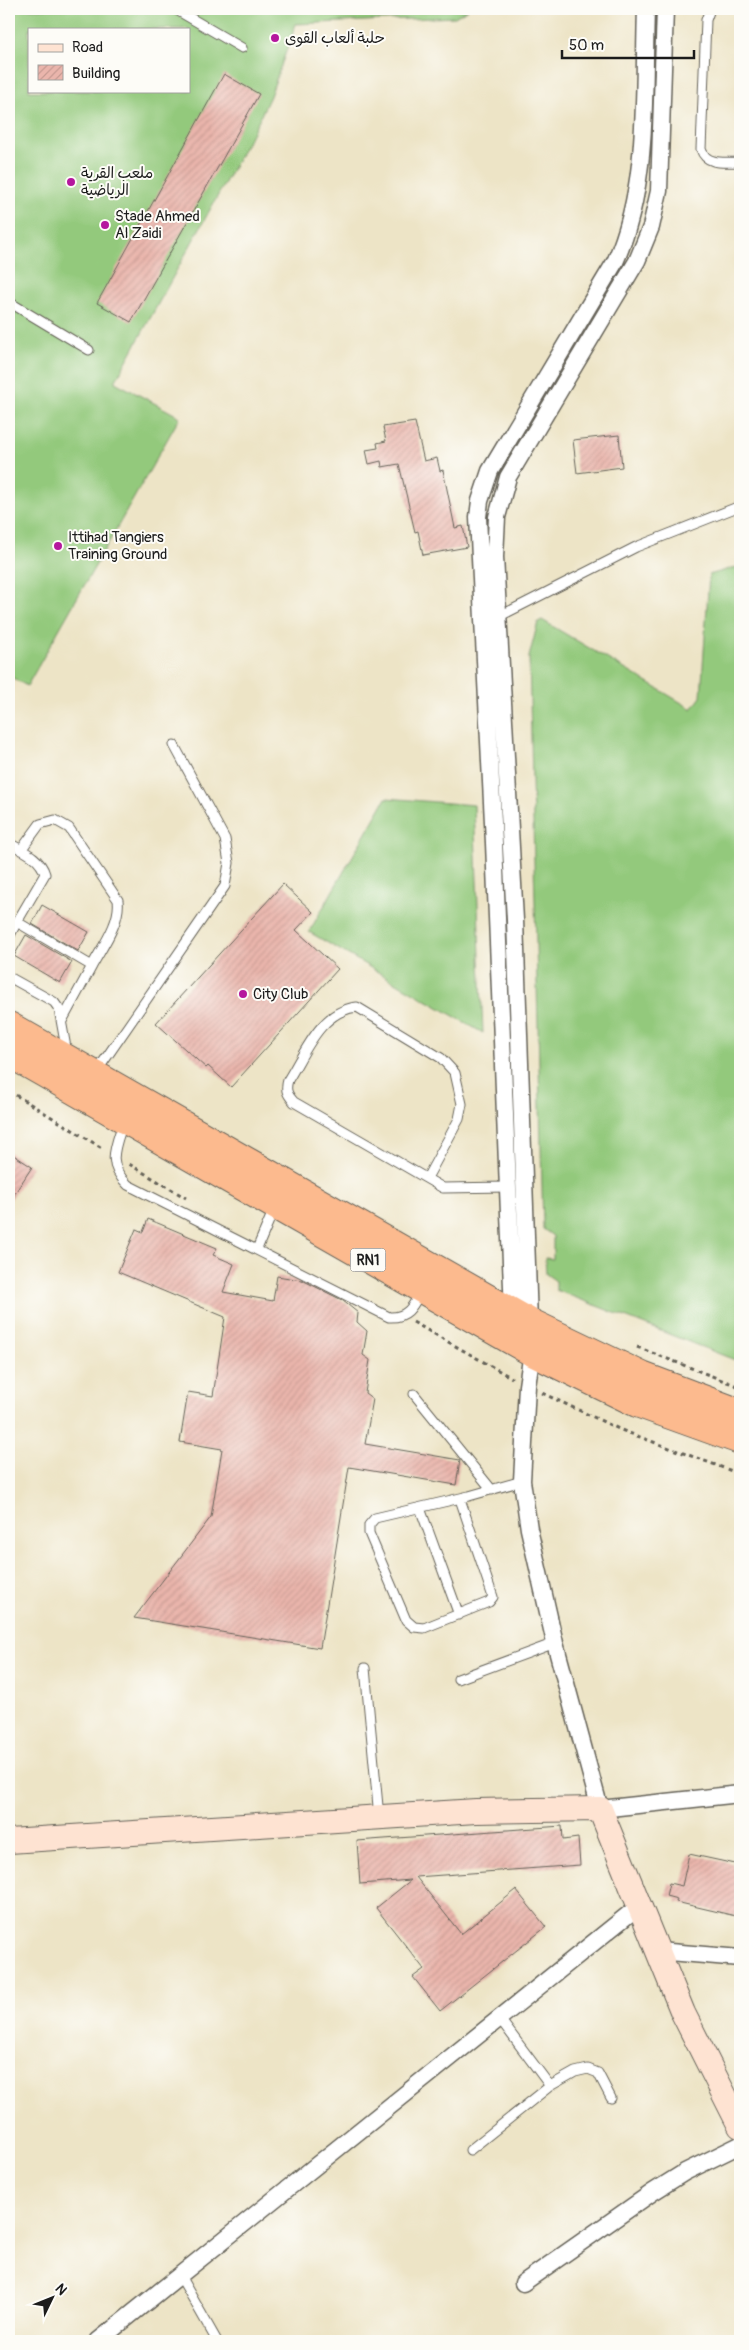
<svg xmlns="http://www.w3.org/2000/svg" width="749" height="2350" font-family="Pangolin,'Playpen Sans Arabic',sans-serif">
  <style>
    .grass { fill: #93c97b; stroke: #58724c; fill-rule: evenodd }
    .building { fill: url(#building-hatch) }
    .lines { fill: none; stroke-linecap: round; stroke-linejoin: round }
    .lane-casing { stroke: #656258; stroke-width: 11 }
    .street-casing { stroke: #656258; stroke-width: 19 }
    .secondary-casing { stroke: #656258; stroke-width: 26 }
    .highway-casing { stroke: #656258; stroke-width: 30 }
    .path { stroke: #656258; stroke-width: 3; stroke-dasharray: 4 4; stroke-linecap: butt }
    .lane { stroke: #fff; stroke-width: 9 }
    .street { stroke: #fff; stroke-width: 16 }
    .secondary { stroke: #fee3d2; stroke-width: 24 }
    .highway { stroke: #fcba8e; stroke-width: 28 }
    .poi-dot { fill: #b5179e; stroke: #fdfcf7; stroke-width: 2 }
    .labels { text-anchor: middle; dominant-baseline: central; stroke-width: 4; stroke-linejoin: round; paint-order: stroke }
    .shield { fill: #fdfcf7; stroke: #605f5e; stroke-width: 1 }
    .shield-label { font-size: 14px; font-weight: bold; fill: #1c1c1c }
    .poi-label { font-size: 15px; fill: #1c1c1c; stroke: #fdfcf7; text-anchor: start }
  </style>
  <defs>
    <pattern id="building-hatch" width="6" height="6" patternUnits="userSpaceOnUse" patternTransform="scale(1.25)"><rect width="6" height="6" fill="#eab5ac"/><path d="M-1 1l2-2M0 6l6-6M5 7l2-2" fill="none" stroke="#c89b93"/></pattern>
  </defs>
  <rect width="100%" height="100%" fill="#fdfcf7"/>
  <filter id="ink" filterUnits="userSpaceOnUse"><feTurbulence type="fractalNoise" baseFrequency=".02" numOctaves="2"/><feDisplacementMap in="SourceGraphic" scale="10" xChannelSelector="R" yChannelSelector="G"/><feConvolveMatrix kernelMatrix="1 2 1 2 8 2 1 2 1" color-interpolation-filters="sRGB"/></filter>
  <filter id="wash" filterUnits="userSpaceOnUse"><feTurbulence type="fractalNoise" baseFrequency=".0096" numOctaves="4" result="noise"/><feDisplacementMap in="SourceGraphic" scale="20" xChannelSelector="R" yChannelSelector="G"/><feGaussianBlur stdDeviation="1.12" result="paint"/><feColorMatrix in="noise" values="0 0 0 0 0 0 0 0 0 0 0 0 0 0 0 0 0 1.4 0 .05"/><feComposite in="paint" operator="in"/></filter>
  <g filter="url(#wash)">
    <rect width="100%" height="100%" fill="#ede4c6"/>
    <path class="grass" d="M9,9H468L455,17L296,24L270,96L254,130L115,382L180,417L27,686L9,676ZM29,29H189V91H29Z
      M740,566V1362L556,1290V1281L546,1274L545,1258L553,1259V1236L543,1229L529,657L538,622L542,620L692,709L701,697L709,575Z
      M386,798L474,805L483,1033L309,932Z"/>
    <g id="blocks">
      <path class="building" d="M224,74L259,94L131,322L97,303Z
        M415,422L424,461L437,458L440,471L443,470L455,528L463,526L467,547L423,555L418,531L415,532L399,464L382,467L381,461L369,464L366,450L378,448L377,443L386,441L383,427Z
        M619,435L622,467L577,473L573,440Z
        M283,884L313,912L296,930L338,969L231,1087L208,1066L206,1068L156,1023Z
        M42,905L89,932L78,951L32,924Z
        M26,935L72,962L60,983L14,956Z
        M9,1152L32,1167L9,1202Z
        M148,1219L217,1248L213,1255L234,1264L223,1292L273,1301L277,1276L302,1280L342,1300L358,1313L357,1322L367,1331L363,1355L370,1360L365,1393L373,1399L365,1444L460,1460L456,1485L349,1467L320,1648L134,1618L211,1517L222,1449L180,1442L188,1392L213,1396L225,1317L118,1272L136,1229L143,1232Z
        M562,1826L563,1840L578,1838L580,1865L416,1877L461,1934L516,1890L546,1927L440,2011L413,1977L424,1969L376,1908L411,1880L360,1884L357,1841Z
        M689,1854L740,1865V1917L676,1902L677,1899L666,1896L669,1883L682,1886Z"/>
    </g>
  </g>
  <g filter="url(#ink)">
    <use href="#blocks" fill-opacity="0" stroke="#656258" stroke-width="1"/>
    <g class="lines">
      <defs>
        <path id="lane" d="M175,9L242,48
          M710,9L706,20L701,149C706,166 726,162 740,162
          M9,302L89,350
          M500,616L636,547L740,506
          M9,843C23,851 40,857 45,874L17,922
          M21,850L40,824L55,820L69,828L118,900C121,922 102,947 92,966
          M9,937L17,922L92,966L62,1021
          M9,977L54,1002L59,1009L67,1053
          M97,1071L225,886L229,863L225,839L174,745
          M123,1123C115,1148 106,1164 128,1185L389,1317C408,1318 413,1306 421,1291
          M427,1178L459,1119L462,1104L455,1073L441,1058L357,1007C320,1011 305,1053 288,1080C285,1090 287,1094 294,1102L443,1188L508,1187
          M257,1249L274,1209
          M414,1394L492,1490
          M460,1499L493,1597L489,1602L424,1628L414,1627L406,1620L369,1533V1525L375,1518L469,1496L522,1481
          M420,1508L459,1615
          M365,1668L379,1817
          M458,1679L555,1643
          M500,2019L550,2086L575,2072L588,2069L598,2073L611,2098
          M470,2150L550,2086
          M180,2276L217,2341"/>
        <path id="street" d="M513,1312L494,843L478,517L480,501L490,471L615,262C650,183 643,94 646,9
          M529,1322L515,920L495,557L497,517L508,477L637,261L651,227L659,191L665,9
          M532,1352L527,1386L522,1481L529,1529L555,1643L600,1809L740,1794
          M658,1951L740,1958
          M523,2283L653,2192L685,2172L740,2145
          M98,2341L639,1906"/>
        <path id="secondary" d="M9,1841L476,1811L600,1809L683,2013L740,2126"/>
        <path id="highway" d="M9,1026L529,1322L642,1376L740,1413
          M9,1053L532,1352L637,1403L740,1440"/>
      </defs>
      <use href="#lane" class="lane-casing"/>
      <use href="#street" class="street-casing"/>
      <use href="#secondary" class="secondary-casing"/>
      <use href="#highway" class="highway-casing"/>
      <path class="path" d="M9,1091L102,1148
        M129,1164L186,1198
        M413,1322L512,1378
        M637,1347L740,1387
        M542,1393L621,1430L740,1474"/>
      <use href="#lane" class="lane"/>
      <use href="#street" class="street"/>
      <use href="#secondary" class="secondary"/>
      <use href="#highway" class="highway"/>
    </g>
  </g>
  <g class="poi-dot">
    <circle cx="275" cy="38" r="5"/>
    <circle cx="71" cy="182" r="5"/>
    <circle cx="105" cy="225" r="5"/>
    <circle cx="58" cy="546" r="5"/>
    <circle cx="243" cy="994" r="5"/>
  </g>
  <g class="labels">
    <rect class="shield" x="350.5" y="1248.5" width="35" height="23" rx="4"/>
    <g class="shield-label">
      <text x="368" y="1260">RN1</text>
    </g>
    <g class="poi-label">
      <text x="285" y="38">حلبة ألعاب القوى</text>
      <text x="81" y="173">ملعب القرية<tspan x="81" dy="17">الرياضية</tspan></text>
      <text x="115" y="216">Stade Ahmed<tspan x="115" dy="17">Al Zaidi</tspan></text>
      <text x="68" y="537">Ittihad Tangiers<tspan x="68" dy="17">Training Ground</tspan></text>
      <text x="253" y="994">City Club</text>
    </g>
  </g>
  <rect width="749" height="2350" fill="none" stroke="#fdfcf7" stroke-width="30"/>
  <rect x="28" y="28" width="162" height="65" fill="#fdfcf7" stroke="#a3a29f"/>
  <rect x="38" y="44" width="25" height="8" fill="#fee3d2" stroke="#a3a29f"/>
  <text x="72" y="52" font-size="15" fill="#1c1c1c">Road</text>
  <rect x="38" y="65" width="25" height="15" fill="url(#building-hatch)" stroke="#a3a29f"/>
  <text x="72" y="78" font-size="15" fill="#1c1c1c">Building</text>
  <g transform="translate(52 2298) rotate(47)" stroke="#fdfcf7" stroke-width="4" paint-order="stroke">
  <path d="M0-4L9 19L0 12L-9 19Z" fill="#1c1c1c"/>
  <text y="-8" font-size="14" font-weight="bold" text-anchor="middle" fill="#1c1c1c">N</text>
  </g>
  <path d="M562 50v8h132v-8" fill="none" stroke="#1c1c1c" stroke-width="2.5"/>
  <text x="569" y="50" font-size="15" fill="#1c1c1c" stroke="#fdfcf7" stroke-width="4" paint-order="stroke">50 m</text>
</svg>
